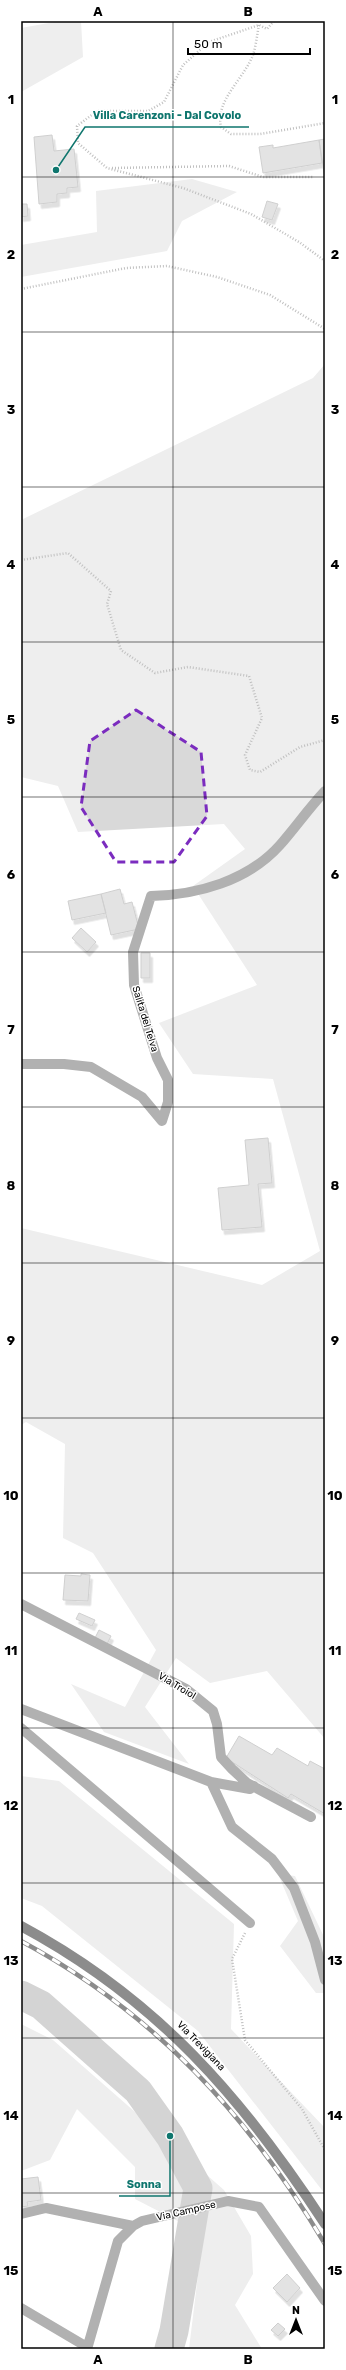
<svg xmlns="http://www.w3.org/2000/svg" width="346" height="2370" font-family="Rubik,sans-serif">
  <style>
    .green { fill: #d9d9d9 }
    .lines { fill: none; stroke-linecap: round; stroke-linejoin: round }
    .river { stroke: #a0a0a0; stroke-width: 29 }
    .building { fill: #c2c2c2; stroke: #969696; filter: url(#shadow) }
    .path { stroke: #747474; stroke-width: 2.5; stroke-dasharray: 1 2; stroke-linecap: butt }
    .minor { stroke: #525252; stroke-width: 10 }
    .major { stroke: #000; stroke-width: 10 }
    .rail-casing { stroke: #000; stroke-width: 4.5 }
    .rail { stroke: #fff; stroke-width: 3; stroke-dasharray: 9; stroke-linecap: butt }
    .marked { fill: none; stroke: #7b2cbf; stroke-width: 3; stroke-dasharray: 8 5; stroke-linejoin: round }
    .grid { fill: none; stroke: #000; stroke-width: 1; stroke-opacity: 0.55 }
    .labels { text-anchor: middle; dominant-baseline: central; stroke-width: 3; stroke-linejoin: round; paint-order: stroke }
    .street-label { font-size: 10px; fill: #000; stroke: #fff }
    .leader { fill: none; stroke: #0f766e; stroke-width: 1.5 }
    .callout-dot { fill: #0f766e; stroke: #fff; stroke-width: 1.5 }
    .callout-label { font-size: 11px; text-anchor: middle; font-weight: bold; fill: #0f766e; stroke: #fff; stroke-width: 3; stroke-linejoin: round; paint-order: stroke }
    .neatline { fill: none; stroke: #000; stroke-width: 1.5 }
    .grid-label { font-size: 13px; text-anchor: middle; font-weight: bold; fill: #000 }
  </style>
  <defs>
    <filter id="shadow"><feDropShadow dx="2.5" dy="4.5" stdDeviation="0" flood-color="#0004"/></filter>
  </defs>
  <rect width="100%" height="100%" fill="#fff"/>
  <path class="green" d="M60,21H81L83,57L21,92V28Z
    M192,179L237,192L182,221L167,251L21,277V245L97,232L96,191Z
    M325,364V1739L267,1671L210,1683L176,1658L145,1707L189,1764L104,1732L71,1684L125,1707L156,1650L93,1553L63,1538L65,1444L26,1422L21,1425V1228L262,1285L320,1251L273,1079L193,1074L159,1023L257,985L193,886L245,849L224,824L78,832L58,786L21,777V520L313,378Z
    M21,1776L59,1781L234,1924L231,2029L325,2128V2194L198,2031L42,1906L21,1898Z
    M278,1874L295,1876L325,1939V1993H316L280,1946L298,1921Z
    M21,2024L53,2040L224,2190L251,2236L253,2274L235,2305L262,2349H189L203,2234L135,2199V2167L77,2109L50,2160L21,2171Z"/>
  <g class="lines">
    <path class="river" d="M21,1995L41,2005L138,2091L170,2136L198,2188L174,2331L169,2349"/>
  </g>
  <path class="building" d="M52,135L54,151L74,149L78,187L67,188V193L57,194V202L39,204L34,137Z
    M325,139V178L319,140Z
    M319,140L322,163L263,173L259,147L273,145V148Z
    M267,201L278,204L272,220L262,217Z
    M21,204H27L28,216L21,217Z
    M120,889L124,904L132,902L139,929L111,935L101,894Z
    M101,894L106,913L72,920L68,901Z
    M81,928L96,942L87,952L72,938Z
    M141,953H150V978H141Z
    M268,1138L272,1183L258,1184L262,1227L222,1230L218,1188L249,1185L245,1140Z
    M81,1574L90,1575L88,1601L63,1600L65,1575L81,1576Z
    M79,1613L95,1620L92,1626L76,1619Z
    M99,1630L111,1636L107,1644L95,1638Z
    M239,1736L272,1755L277,1748L308,1766L310,1761L325,1769V1814L291,1794L288,1798L226,1758Z
    M38,2177L41,2200L27,2202L28,2206L21,2207V2179Z
    M287,2274L300,2288L287,2302L273,2288Z
    M278,2323L285,2329L278,2336L271,2330Z"/>
  <g class="lines">
    <path class="path" d="M274,21L267,29L259,25L209,42L183,65L164,102L148,111H97L77,126L78,143L107,168L183,188L251,214L299,242L325,261
      M259,25C257,35 256,46 253,55C244,79 215,100 221,127L231,134H260L325,123
      M112,168L229,166L263,177H314
      M21,289L126,268L167,266L217,277L270,295L325,329
      M21,560L68,553L111,591L107,604L121,650L155,673L188,667L249,676L262,718L245,755L250,770L260,772L300,747L325,740
      M245,1933L232,1959L245,2040L302,2109L325,2150"/>
    <path class="minor" d="M21,1064H64L91,1067L142,1097L162,1121L168,1102V1080L157,1058L134,985L133,952L151,896C197,895 248,881 280,845C295,828 309,808 325,791
      M21,1604L186,1689L213,1711L217,1724L221,1757L232,1769L247,1783L311,1817
      M21,1709L211,1782L250,1789L254,1786
      M21,1728L250,1923
      M211,1782L232,1827L272,1859L294,1888L315,1942L325,1980
      M21,2214L46,2208L133,2226
      M21,2308L87,2347
      M87,2349L118,2241L133,2226L142,2221L228,2201L259,2207L325,2301"/>
    <path class="major" d="M21,1926C157,1999 242,2097 325,2224"/>
    <defs>
      <path id="rail" d="M21,1941C156,2014 247,2114 325,2244"/>
    </defs>
    <use href="#rail" class="rail-casing"/>
    <use href="#rail" class="rail"/>
  </g>
  <path d="M0 0H346V2370H0ZM136,710L201,752L207,816L174,862H116L81,807L90,741Z" fill="#fff" fill-opacity=".55" fill-rule="evenodd"/>
  <path class="marked" d="M136,710L201,752L207,816L174,862H116L81,807L90,741Z"/>
  <path class="grid" d="M173,21V2349M21,177H325M21,332H325M21,487H325M21,642H325M21,797H325M21,952H325M21,1107H325M21,1263H325M21,1418H325M21,1573H325M21,1728H325M21,1883H325M21,2038H325M21,2193H325"/>
  <g class="labels">
    <g class="street-label">
      <text transform="translate(145 1019) rotate(73)">Salita del Telva</text>
      <text transform="translate(177 1686) rotate(31)">Via Troiol</text>
      <text transform="translate(201 2046) rotate(46)">Via Trevigiana</text>
      <text transform="translate(186 2211) rotate(-13)">Via Campose</text>
    </g>
  </g>
  <path class="leader" d="M56 170L85 127H249M170 2136L170 2196H119"/>
  <g class="callout-dot">
    <circle cx="56" cy="170" r="4"/>
    <circle cx="170" cy="2136" r="4"/>
  </g>
  <g class="callout-label">
    <text x="167" y="119">Villa Carenzoni - Dal Covolo</text>
    <text x="144" y="2188">Sonna</text>
  </g>
  <rect width="346" height="2370" fill="none" stroke="#ffffff" stroke-width="44"/>
  <g transform="translate(296 2320)" stroke="#ffffff" stroke-width="3" paint-order="stroke">
  <path d="M0-3L7 15L0 10L-7 15Z" fill="#000000"/>
  <text y="-6" font-size="11" font-weight="bold" text-anchor="middle" fill="#000000">N</text>
  </g>
  <path d="M188 48v6h122v-6" fill="none" stroke="#000000" stroke-width="2"/>
  <text x="194" y="48" font-size="12" fill="#000000" stroke="#ffffff" stroke-width="3" paint-order="stroke">50 m</text>
  <rect x="22" y="22" width="302" height="2326" class="neatline"/>
  <g class="grid-label">
    <text x="98" y="16">A</text>
    <text x="248" y="16">B</text>
    <text x="11" y="104">1</text>
    <text x="335" y="104">1</text>
    <text x="11" y="259">2</text>
    <text x="335" y="259">2</text>
    <text x="11" y="414">3</text>
    <text x="335" y="414">3</text>
    <text x="11" y="569">4</text>
    <text x="335" y="569">4</text>
    <text x="11" y="724">5</text>
    <text x="335" y="724">5</text>
    <text x="11" y="879">6</text>
    <text x="335" y="879">6</text>
    <text x="11" y="1034">7</text>
    <text x="335" y="1034">7</text>
    <text x="11" y="1190">8</text>
    <text x="335" y="1190">8</text>
    <text x="11" y="1345">9</text>
    <text x="335" y="1345">9</text>
    <text x="11" y="1500">10</text>
    <text x="335" y="1500">10</text>
    <text x="11" y="1655">11</text>
    <text x="335" y="1655">11</text>
    <text x="11" y="1810">12</text>
    <text x="335" y="1810">12</text>
    <text x="11" y="1965">13</text>
    <text x="335" y="1965">13</text>
    <text x="11" y="2120">14</text>
    <text x="335" y="2120">14</text>
    <text x="11" y="2275">15</text>
    <text x="335" y="2275">15</text>
    <text x="98" y="2364">A</text>
    <text x="248" y="2364">B</text>
  </g>
</svg>
